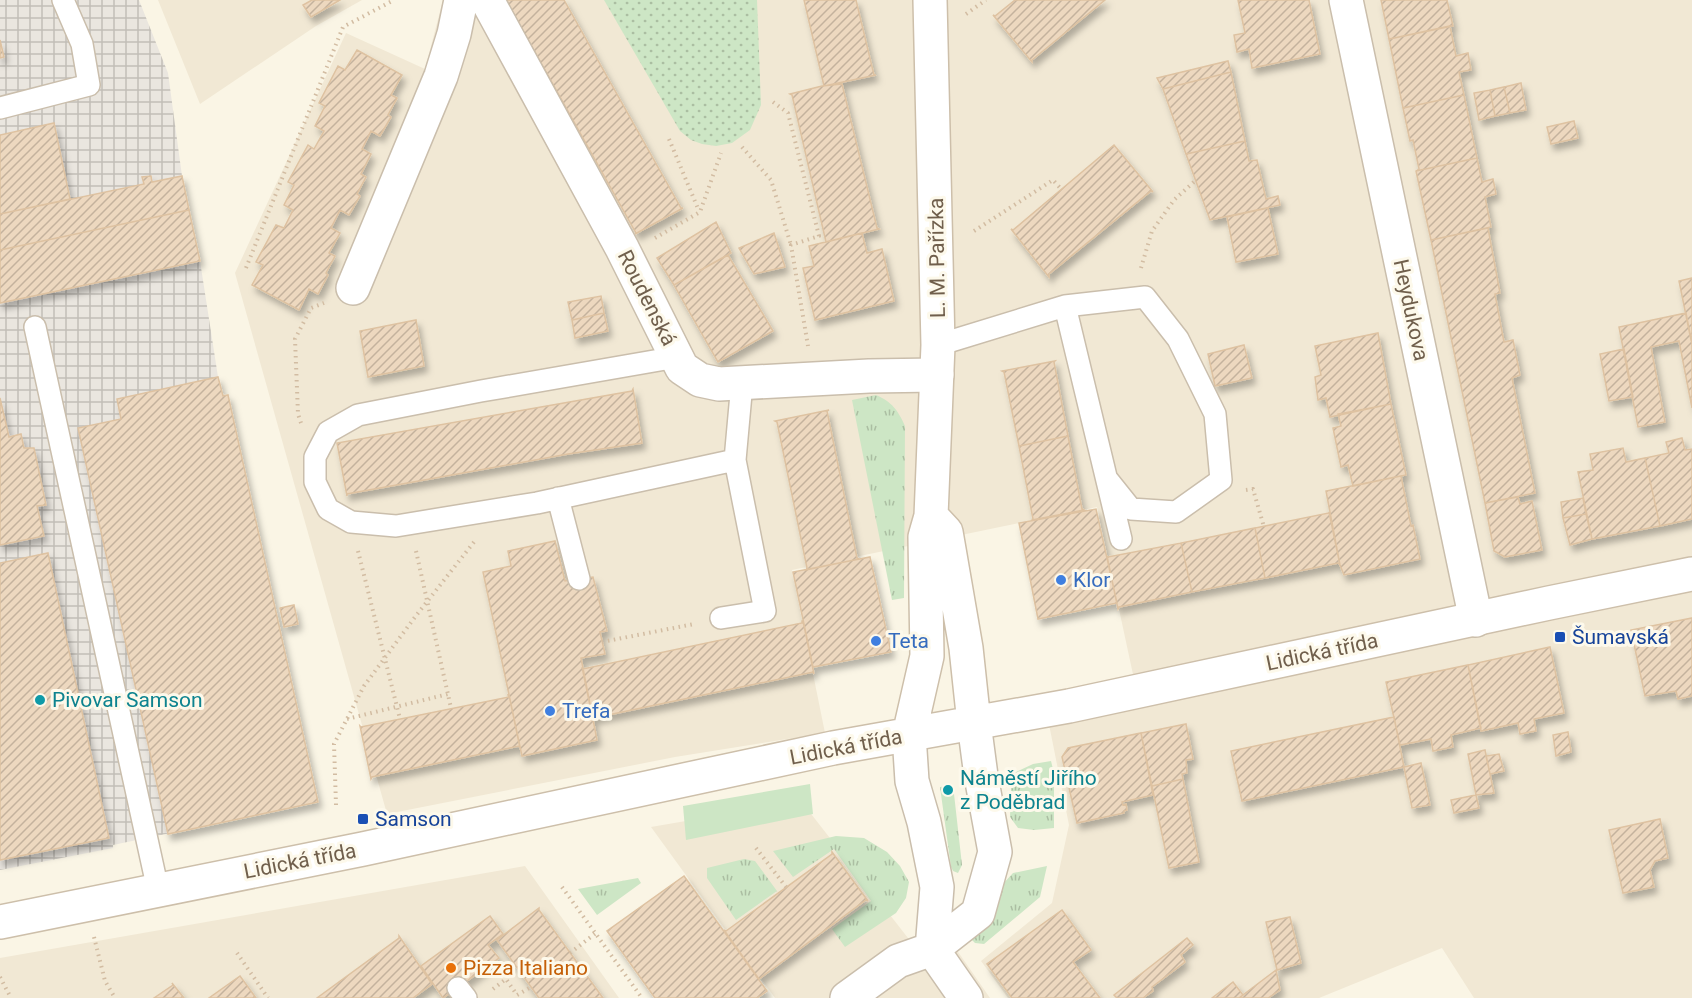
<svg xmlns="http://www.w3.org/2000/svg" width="1692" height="998" font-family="Roboto,sans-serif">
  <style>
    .residential { fill: #f1e8d4 }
    .industrial { fill: url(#industrial-grid) }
    .grass { fill: url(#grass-tufts) }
    .park { fill: url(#park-dots) }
    .garden { fill: #cde6c5 }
    .building { fill: url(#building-hatch); stroke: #dec2a1; stroke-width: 1.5; filter: url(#shadow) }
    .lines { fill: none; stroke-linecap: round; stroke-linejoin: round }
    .lane-casing { stroke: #cabeac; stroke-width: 24 }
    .street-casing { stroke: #cabeac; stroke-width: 36 }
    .secondary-casing { stroke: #cdbfaa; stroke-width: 36 }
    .path { stroke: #d2bca2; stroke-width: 4; stroke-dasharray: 1.5 4.5; stroke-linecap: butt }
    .lane { stroke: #fff; stroke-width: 21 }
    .street { stroke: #fff; stroke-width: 33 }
    .secondary { stroke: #fff; stroke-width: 33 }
    .shop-dot { fill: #3f7fe0; stroke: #fdf9eb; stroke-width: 2 }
    .transit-dot { fill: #1a4fb4; stroke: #fdf9eb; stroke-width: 2 }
    .culture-dot { fill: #0f9aa8; stroke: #fdf9eb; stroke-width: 2 }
    .food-dot { fill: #e8710a; stroke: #fdf9eb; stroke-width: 2 }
    .labels { text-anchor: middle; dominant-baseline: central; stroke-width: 6; stroke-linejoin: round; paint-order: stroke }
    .street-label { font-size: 21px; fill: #705f4c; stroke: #fdf9eb }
    .shop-label { font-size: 21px; fill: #366cbe; stroke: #fdf9eb; text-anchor: start }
    .transit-label { font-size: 21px; fill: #164399; stroke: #fdf9eb; text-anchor: start }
    .culture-label { font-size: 21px; fill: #0d838f; stroke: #fdf9eb; text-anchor: start }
    .food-label { font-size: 21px; fill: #c56008; stroke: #fdf9eb; text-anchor: start }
  </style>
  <defs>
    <pattern id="industrial-grid" width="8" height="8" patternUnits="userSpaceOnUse" patternTransform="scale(1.5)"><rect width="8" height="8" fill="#eae6df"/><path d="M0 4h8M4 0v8" fill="none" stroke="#c2beb7"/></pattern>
    <pattern id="grass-tufts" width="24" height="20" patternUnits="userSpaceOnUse" patternTransform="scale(1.5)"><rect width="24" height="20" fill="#cde6c5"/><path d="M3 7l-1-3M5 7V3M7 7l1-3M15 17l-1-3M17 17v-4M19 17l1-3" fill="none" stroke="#abbea2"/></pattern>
    <pattern id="park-dots" width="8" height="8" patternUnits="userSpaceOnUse" patternTransform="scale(1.5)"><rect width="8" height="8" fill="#cde6c5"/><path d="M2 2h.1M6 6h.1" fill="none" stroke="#abbea2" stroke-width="1.8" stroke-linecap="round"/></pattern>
    <pattern id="building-hatch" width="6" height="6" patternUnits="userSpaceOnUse" patternTransform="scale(1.5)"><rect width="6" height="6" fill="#edd8bf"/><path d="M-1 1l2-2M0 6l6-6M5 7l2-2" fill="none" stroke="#c4b29d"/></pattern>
    <filter id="shadow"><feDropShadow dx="3.5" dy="6" stdDeviation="3" flood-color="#0004"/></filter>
  </defs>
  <rect width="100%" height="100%" fill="#faf5e5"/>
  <path class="residential" d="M158,0H362L316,26L200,104Z
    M443,0H1692V998H1474L1442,948L1319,998H1008L981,961L1052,903L1069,825L1044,699L1134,679L1097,507L792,570L825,733L675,757L387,814L235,273L346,33L425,69Z
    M801,801L915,947L945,933L990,998H775L651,827Z
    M525,866L619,998H0V958Z"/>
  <path class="industrial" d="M0,0H139L168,73L182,176L200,261L218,377L223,396L228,395L318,802L113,845V848L0,870Z"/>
  <path class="grass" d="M876,395C892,402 898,410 905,426L904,598L892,600L852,400Z
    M1051,761L1054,773V828L1034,830L1018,828L1010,817L1011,791L1014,773L1033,764Z
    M953,785L962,865L958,873L953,871L951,867L940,787Z
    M836,836L864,838L887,852L900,866L909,882L906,898L896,913L845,947L832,929L871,901L834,849L793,877L773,851Z
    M744,859L755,861L777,891L736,920L707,878V868Z
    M1047,866L1040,897L984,944L975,943L967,935L1001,886L1013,873Z
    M638,878L641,883L597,915L578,889Z"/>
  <path class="park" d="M604,0H757L761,105L750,130L732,143L716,146L702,144L691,140L680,131Z"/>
  <path class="garden" d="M810,784L813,814L686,840L683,806Z"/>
  <path class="building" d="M312,0H340L311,17L303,5Z
    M506,0H564L681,208H683L635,234L636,233Z
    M804,0H856L874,75H876L824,86Z
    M1015,0H1105L1032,60V62L993,15L995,16Z
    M1238,0H1309L1320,54L1252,68L1249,49L1237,52L1234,35L1245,33Z
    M1381,0H1447L1453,26L1389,39Z
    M1450,26L1456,56L1468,53L1471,70L1459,72L1464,95L1403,108L1389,39Z
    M0,40L4,57L0,58Z
    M357,50L402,75L391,95L397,98L388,115L391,117L380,136L371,131L362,149L371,154L361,174L366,177L357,194L360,196L349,215L340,210L331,228L340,233L329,253L335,256L326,273L328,275L318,294L309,289L299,310L252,285L263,265L256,262L276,225L284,228L293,210L284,205L294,185L288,182L308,145L314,149L324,131L315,126L325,106L319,103L338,66L345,70Z
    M1228,61L1231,72L1163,89L1157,78Z
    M1231,72L1245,141L1186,154L1163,89Z
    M1521,83L1526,110L1510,113L1504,87Z
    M842,84L877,228L879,229L826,242L792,95L790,94L822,86Z
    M1504,87L1510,113L1495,116L1490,90Z
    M1490,90L1495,116L1479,120L1474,93Z
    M1464,95L1477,158L1416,171L1419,169L1413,140L1410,141L1403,108Z
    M1574,121L1578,138L1551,144L1547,127Z
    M54,123L70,199L0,214V135Z
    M1245,141L1249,161L1257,160L1266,199L1278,196L1280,205L1210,220L1186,154Z
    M1114,145L1153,192L1151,191L1049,274V277L1011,229L1013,230Z
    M1477,158L1482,182L1493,179L1496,194L1485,197L1491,227L1431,240L1416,171Z
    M151,176L152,182L182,176L189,210L0,250V214L144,184L142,177Z
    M1268,208L1278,254L1236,262L1227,217Z
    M189,210L200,261L0,303V250Z
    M716,222L731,253L674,285L657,258Z
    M1488,228L1500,293L1495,294L1504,342L1513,340L1520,375L1512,378L1535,493L1485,503L1431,240Z
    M774,233L785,267L754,274L739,248Z
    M862,233L867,253L882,249L894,301L815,320L803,268L814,266L809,246Z
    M728,255L773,331L718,362L674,285Z
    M1692,278V340H1691L1679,281Z
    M601,296L604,313L572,320L568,302Z
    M604,313L608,331L575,338L572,320Z
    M1686,313L1692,344V408L1679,341L1651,347L1665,422L1638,427L1619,327Z
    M416,320L424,366L368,377L360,331Z
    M1378,333L1391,404L1330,417L1326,398L1318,400L1315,377L1321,375L1315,346Z
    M1244,345L1252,378L1215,386L1208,354Z
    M1624,349L1633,397L1609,401L1600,354Z
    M1055,361L1054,362L1068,436L1019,446L1004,372L1002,371Z
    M218,377L223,396L228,395L318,802L168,834L78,428L121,419L117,399Z
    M633,389L642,443L568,454L347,494V496L337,443L632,391Z
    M0,398L9,437L21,434L24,448H34L46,505L37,506L44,536L0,545Z
    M1391,404L1406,475L1353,486L1348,465L1341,467L1333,428L1341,426L1338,414Z
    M829,410L827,411L857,558L859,559L806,570L807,568L777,422L775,421Z
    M1068,436L1082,509L1084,510L1032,520L1033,519L1019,446Z
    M1682,438L1685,450L1692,449V519L1660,526L1645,458L1669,453L1666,442Z
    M1623,448L1626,462L1645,458L1660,526L1592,539L1578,472L1593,470L1590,454Z
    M1401,476L1411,526L1413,525L1420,559L1344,575L1340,565L1326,491Z
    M1518,497L1520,504L1532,501L1542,550L1505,557L1494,551L1485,503Z
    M1583,498L1586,514L1563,518L1561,502Z
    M1096,509L1117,603L1038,619L1019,523Z
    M1329,512L1340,565L1338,563L1265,578L1255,528L1329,513Z
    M1586,514L1592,539L1570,545L1563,518Z
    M1255,528L1265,578L1192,592L1181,543Z
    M555,541L565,581L593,577L607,631L600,632L605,654L581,658L597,740L522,756L483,572L511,566L508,551Z
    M1181,543L1192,592L1119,607L1118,609L1107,556L1108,557Z
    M48,553L109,838L0,860V563Z
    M870,557L891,652L813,667L793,572Z
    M294,605L298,624L284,627L280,608Z
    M1692,618V696L1678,699L1676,691L1645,696L1631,630Z
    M802,621H803L814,674L813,672L594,718L593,720L582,667L583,669L802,623Z
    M1550,647L1564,713L1534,719L1536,731L1520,734L1518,723L1481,731L1468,665Z
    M1468,665L1481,728L1451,735L1453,747L1433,751L1431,739L1400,745L1386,682Z
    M508,695H509L520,748L519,746L372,777L371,779L360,726L361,727L509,697Z
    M1394,717L1404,767L1242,801L1231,751Z
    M1186,724L1193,759L1186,760L1187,773L1182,774L1183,779L1152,786L1141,733Z
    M1568,732L1571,752L1556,756L1553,735Z
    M1141,733L1153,795L1122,802L1123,805L1126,804L1127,810L1124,811V813L1077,823L1062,757L1068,748Z
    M1485,750L1494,793L1476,795L1468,754Z
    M1499,754L1504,771L1490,774L1486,756Z
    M1421,763L1430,805L1412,808L1404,767Z
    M1183,779L1199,862L1169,868L1152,786Z
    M1476,795L1479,808L1454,813L1451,800Z
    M1660,819L1668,858L1655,861L1650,870L1654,887L1623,893L1609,830Z
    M832,852L868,901L866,900L759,979L724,930L726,931L832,854Z
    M684,876L767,991L757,998H655L607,931Z
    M539,908V910L603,998H539L497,940Z
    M1062,910L1091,950L1073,962L1100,998H1012L987,964Z
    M490,916L503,934L488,945L499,958L443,998L421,966Z
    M1290,917L1301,963L1277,970L1266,922Z
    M399,936L432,984L413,998H317L399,938Z
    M1187,938L1193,945L1181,955L1185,962L1152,987L1153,991L1143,998H1117L1114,995Z
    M1276,970L1280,990L1268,998H1239Z
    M240,976L256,998H209Z
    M1233,982L1243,995L1239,998H1212Z
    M172,983L184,998H154L173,985Z"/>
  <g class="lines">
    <defs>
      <path id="lane" d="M0,108L89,85L82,44L63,0
        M1065,306L1121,539
        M35,327L158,890
        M938,345L1065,306L1145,297L1178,339L1215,414L1221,480L1176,512L1131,509L1107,479
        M677,357L481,391L358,415L328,432L315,457V482L328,509L351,522L396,526L537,503L735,460L742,383
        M558,498L579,579
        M721,618L765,611L735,460
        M458,988L466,998"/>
      <path id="street" d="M487,0L622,248L682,368L700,380L719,384L869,376L937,375
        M1346,0L1476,620
        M353,288L441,76L454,34L461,0
        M909,735L912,781L924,822L937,887L932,949
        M932,949L966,998
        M847,998L898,961L932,949L978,913L995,852L981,776L974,723"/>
      <path id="secondary" d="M931,516L946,532L966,648L974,723
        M909,735L927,656L925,537L931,516L938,345L930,0
        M0,922L363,849L833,748L1069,706L1549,603L1692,574"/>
    </defs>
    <use href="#lane" class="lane-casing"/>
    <use href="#street" class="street-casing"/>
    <use href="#secondary" class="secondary-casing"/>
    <path class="path" d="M966,14L986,0
      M773,102L788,113L819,236L791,245L808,346
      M669,139L699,211
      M742,147L771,180L791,245
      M974,231L1053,180L1062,190
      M655,238L700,212L721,153
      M246,268L343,27L394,0
      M1141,268L1152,231L1174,200L1196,180
      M301,423L298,414L295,339L311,308L324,303
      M1246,490L1253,489L1264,527
      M358,551L400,719
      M416,551L451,708
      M602,642L694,624
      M347,719L448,694
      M336,805L334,744L364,686L415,617L474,542
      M756,848L786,887
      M562,887L642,998
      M94,937L105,981L115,998
      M237,953L268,998
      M570,953L596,933
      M0,977L11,998
      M493,989L506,979L517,995L531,987"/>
    <use href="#lane" class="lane"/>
    <use href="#street" class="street"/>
    <use href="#secondary" class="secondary"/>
  </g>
  <g class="shop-dot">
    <circle cx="1061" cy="580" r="6"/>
    <circle cx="876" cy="641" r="6"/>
    <circle cx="550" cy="711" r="6"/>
  </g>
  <g class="transit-dot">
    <rect x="1554" y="631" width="12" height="12" rx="3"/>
    <rect x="357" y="813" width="12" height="12" rx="3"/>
  </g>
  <g class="culture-dot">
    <circle cx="40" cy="700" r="6"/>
    <circle cx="948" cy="790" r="6"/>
  </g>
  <circle class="food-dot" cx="451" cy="968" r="6"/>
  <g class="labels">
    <g class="street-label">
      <text transform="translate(937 258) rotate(-91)">L. M. Pařízka</text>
      <text transform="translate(647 298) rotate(63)">Roudenská</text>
      <text transform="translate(1411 310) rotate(78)">Heydukova</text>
      <text transform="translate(1322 652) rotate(-12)">Lidická třída</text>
      <text transform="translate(846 747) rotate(-11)">Lidická třída</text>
      <text transform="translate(300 861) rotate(-11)">Lidická třída</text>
    </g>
    <g class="shop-label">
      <text x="1073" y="580">Klor</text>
      <text x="888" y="641">Teta</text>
      <text x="562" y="711">Trefa</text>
    </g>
    <g class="transit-label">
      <text x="1572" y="637">Šumavská</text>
      <text x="375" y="819">Samson</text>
    </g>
    <g class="culture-label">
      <text x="52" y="700">Pivovar Samson</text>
      <text x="960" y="778">Náměstí Jiřího<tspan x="960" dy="24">z Poděbrad</tspan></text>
    </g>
    <g class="food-label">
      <text x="463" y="968">Pizza Italiano</text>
    </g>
  </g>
</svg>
